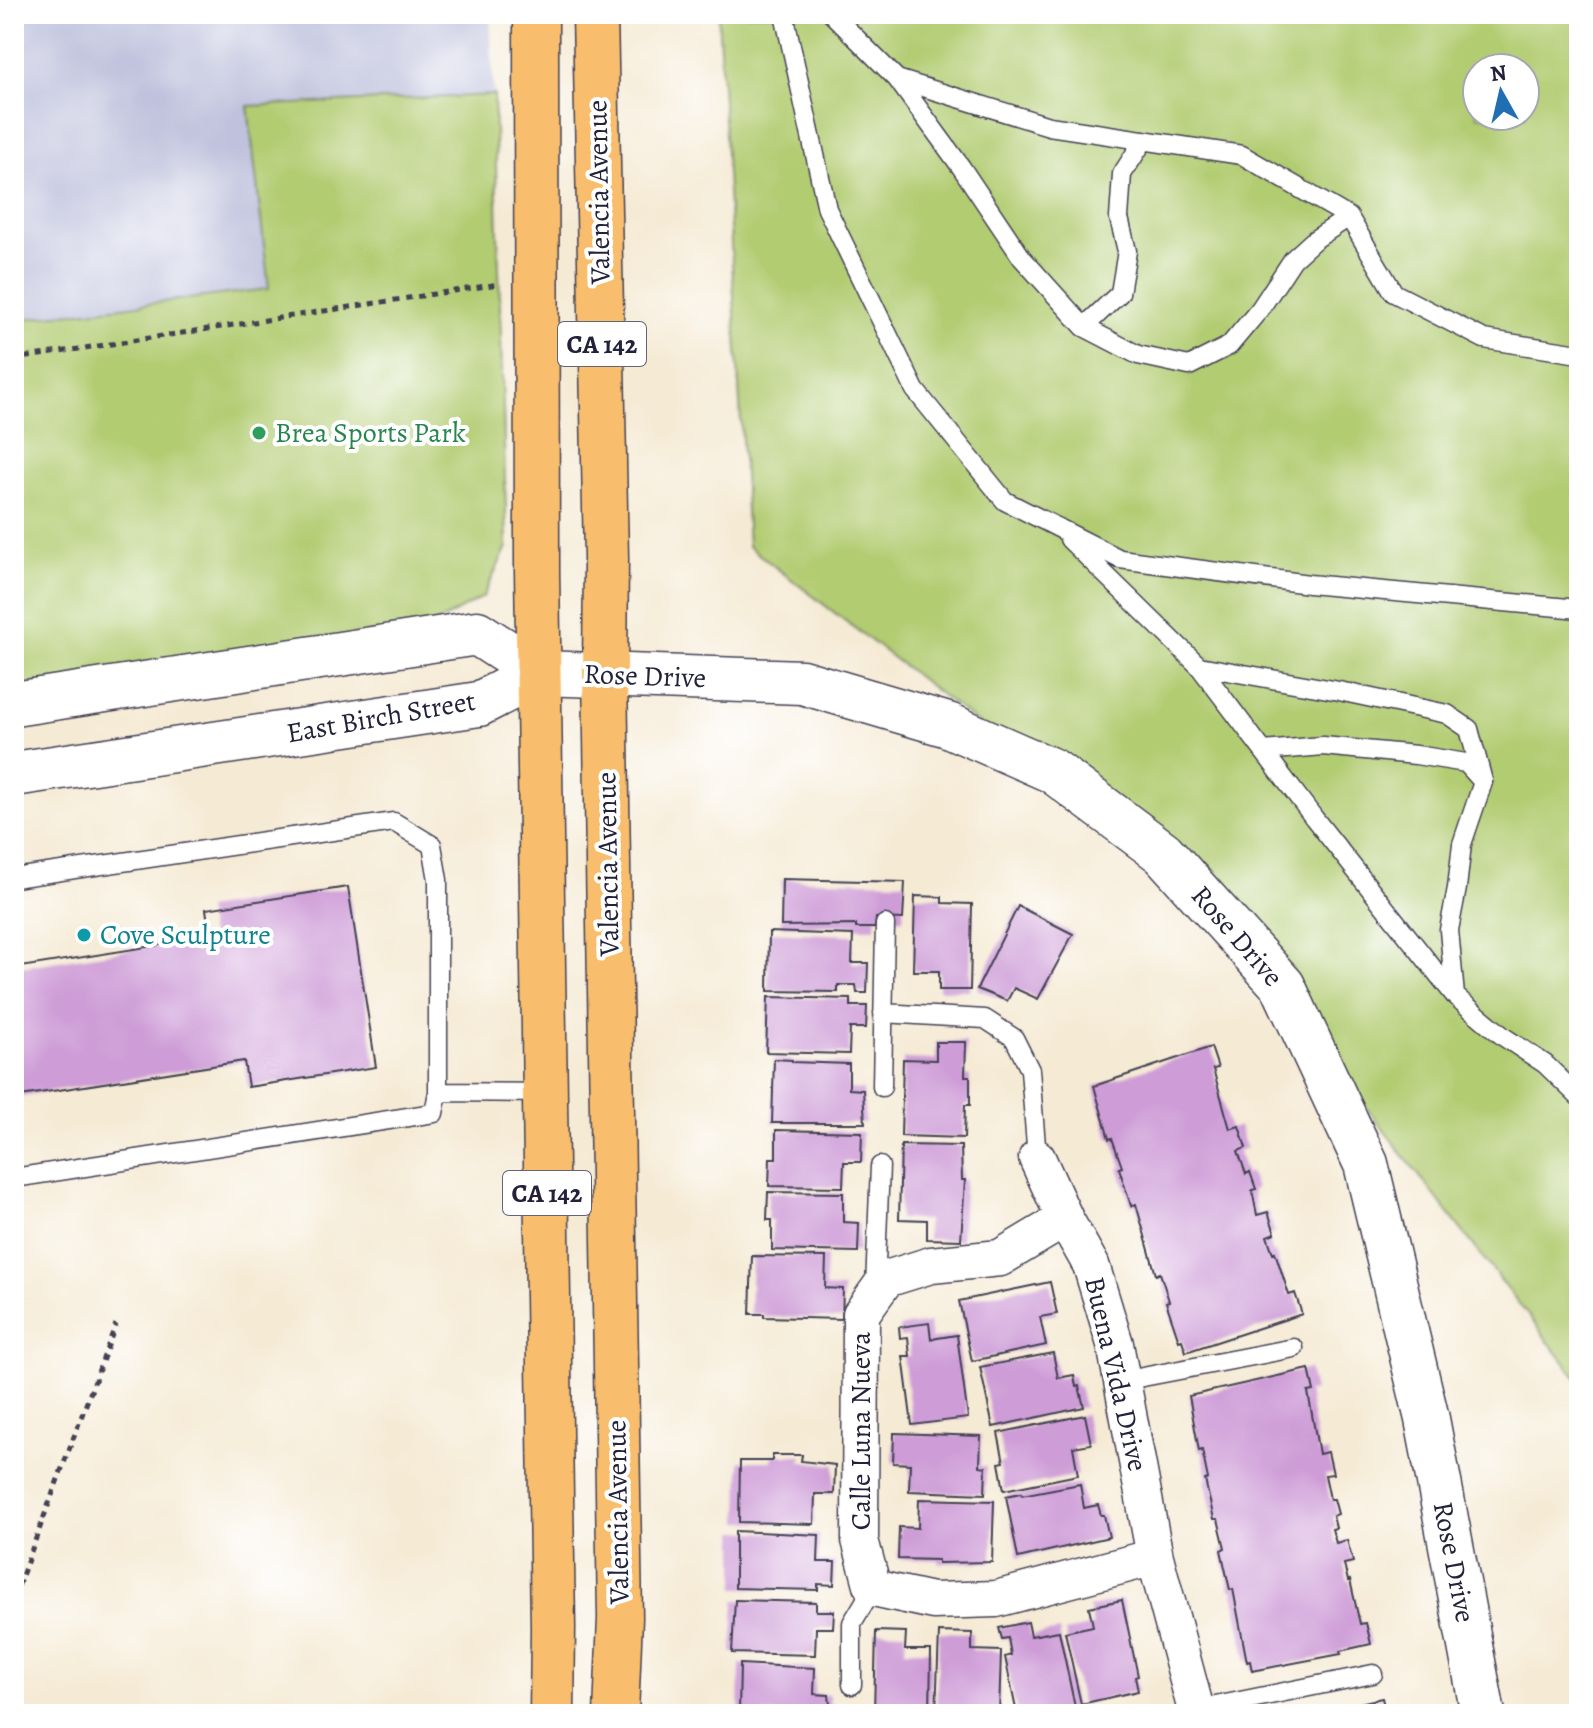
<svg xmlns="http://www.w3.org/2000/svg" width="1593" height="1728" font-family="Alegreya,serif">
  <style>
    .industrial { fill: #c0c2dd }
    .green { fill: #b2cc72; stroke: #6a7756; stroke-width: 2; fill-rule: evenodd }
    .building { fill: #ce9cd7 }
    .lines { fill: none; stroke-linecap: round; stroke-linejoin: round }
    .service-casing { stroke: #424052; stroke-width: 21 }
    .minor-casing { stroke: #424052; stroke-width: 39 }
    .tertiary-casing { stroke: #424052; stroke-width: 47 }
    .primary-casing { stroke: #424052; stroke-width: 47 }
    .path { stroke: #424052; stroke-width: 5; stroke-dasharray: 6 6; stroke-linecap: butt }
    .service { stroke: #fff; stroke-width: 18 }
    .minor { stroke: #fff; stroke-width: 36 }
    .tertiary { stroke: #fff; stroke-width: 44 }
    .primary { stroke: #f9be6d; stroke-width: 44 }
    .leisure-dot { fill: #2e9e5b; stroke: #fff; stroke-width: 3 }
    .culture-dot { fill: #0f9aa8; stroke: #fff; stroke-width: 3 }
    .labels { text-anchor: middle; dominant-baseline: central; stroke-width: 8; stroke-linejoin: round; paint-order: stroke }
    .shield { fill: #fff; stroke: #646476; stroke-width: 2 }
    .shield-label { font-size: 26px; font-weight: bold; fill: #22223b }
    .street-label { font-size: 28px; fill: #22223b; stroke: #fff }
    .leisure-label { font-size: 28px; fill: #27864d; stroke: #fff; text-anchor: start }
    .culture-label { font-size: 28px; fill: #0d838f; stroke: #fff; text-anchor: start }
  </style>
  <rect width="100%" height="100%" fill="#fff"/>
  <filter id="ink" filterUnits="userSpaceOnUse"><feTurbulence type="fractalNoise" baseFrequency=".0125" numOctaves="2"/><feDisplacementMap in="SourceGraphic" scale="16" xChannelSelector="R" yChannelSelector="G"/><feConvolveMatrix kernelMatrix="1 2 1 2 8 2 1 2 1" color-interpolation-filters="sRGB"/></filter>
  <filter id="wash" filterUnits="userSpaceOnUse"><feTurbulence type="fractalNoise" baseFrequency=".006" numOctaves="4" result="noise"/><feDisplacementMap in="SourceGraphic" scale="32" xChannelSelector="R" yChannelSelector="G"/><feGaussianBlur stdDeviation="1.8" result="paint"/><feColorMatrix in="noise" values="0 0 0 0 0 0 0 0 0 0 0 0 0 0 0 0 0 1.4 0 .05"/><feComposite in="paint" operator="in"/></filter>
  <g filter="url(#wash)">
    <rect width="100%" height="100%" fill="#f5ead4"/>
    <path class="industrial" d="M14,14H490L494,95L249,106L269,289L23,319L14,306Z"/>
    <path class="green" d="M718,14H1579V1381L1202,896L748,546ZM1477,68H1525V116H1477Z
      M494,95L507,547L483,597L436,623L14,688V306L24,319L269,289L248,106Z"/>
    <g id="blocks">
      <path class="building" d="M782,879L905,882L903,919L876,918L875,928H856V925L781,926Z
        M348,887L376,1067L248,1087L244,1061L14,1097V968L210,937L206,909Z
        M915,896L942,897V903L972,904L970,990H939V971H913Z
        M1018,906L1073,934L1038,999L1014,988L1007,1001L977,989Z
        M769,932L853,935L852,963H868L867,993H857L856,985H838V992L768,991Z
        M768,997L851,999V1006H867L866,1028H850L849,1054L766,1052Z
        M936,1042H966L965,1076H970V1105H965L964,1138L901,1136L903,1059L936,1060Z
        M1211,1047L1218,1068L1213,1069L1230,1129L1239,1126L1246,1148L1238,1151L1246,1174L1250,1172L1256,1189L1252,1190L1257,1215L1268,1212L1275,1233L1267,1236L1273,1253L1275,1252L1289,1295L1295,1293L1302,1314L1186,1352L1182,1340L1179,1341L1166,1302L1169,1301L1160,1273L1156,1275L1136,1204L1131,1206L1119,1168L1122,1167L1112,1138L1109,1139L1094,1086Z
        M774,1059L792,1060V1062L849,1064V1089L863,1090L865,1123H772Z
        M776,1130L862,1132L861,1162H844L843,1187L769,1186L770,1158H776Z
        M901,1145L961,1146L962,1180H965L961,1240L927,1239V1220L899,1219Z
        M768,1192L843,1193V1222L859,1223L858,1252L772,1250V1220H767Z
        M752,1256L826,1257L825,1288L843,1289L842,1319L764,1317V1314H750Z
        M1050,1282L1057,1314L1040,1317L1046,1345L972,1361L959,1301Z
        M929,1323L931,1339L957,1335L968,1418L912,1425L903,1356H910L908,1337L900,1338L899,1327Z
        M1053,1353L1058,1378L1074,1375L1076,1387L1079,1386L1084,1407L993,1427L980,1367Z
        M1309,1369L1314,1391L1308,1392L1319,1454L1328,1452L1333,1474L1325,1475L1330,1499H1334L1338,1514L1333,1516L1336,1528L1332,1529L1336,1543L1347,1540L1353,1562L1344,1564L1348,1581L1350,1580L1360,1624L1366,1623L1371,1644L1340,1651L1341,1654L1252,1671L1250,1661L1247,1662L1233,1589L1230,1590L1221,1550L1225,1548L1218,1519H1214L1205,1480L1208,1479L1202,1450L1199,1451L1189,1396Z
        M1085,1415L1091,1444L1073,1447L1078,1475L1004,1490L999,1463L1004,1462L998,1433Z
        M894,1433L981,1436L980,1466L986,1467L985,1494L909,1491L910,1464L893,1463Z
        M772,1455H802L801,1461L835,1465L834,1494H815L814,1524L739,1522L740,1461H772Z
        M1080,1484L1084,1508L1098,1505L1101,1515H1104L1109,1537L1018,1558L1006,1496L1021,1493L1022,1495Z
        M919,1499L994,1501L992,1562L938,1563V1560L898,1559L899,1527L918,1528Z
        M735,1531L819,1535L818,1562H835L834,1585L818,1584V1590L735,1588Z
        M735,1600L816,1602V1611H834L833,1628H816L815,1655L732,1653Z
        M1122,1600L1138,1676L1135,1677L1138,1691L1081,1704L1065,1632L1093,1626L1089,1607Z
        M1028,1622L1031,1636L1059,1631L1076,1712L1017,1714L1005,1657L1011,1655L1008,1638L1002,1639L999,1628Z
        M876,1631L906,1632L905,1650H931L930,1714H874Z
        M939,1632L972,1633V1650L1001,1651L999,1714H936Z
        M740,1664L815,1668L814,1694L829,1695L831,1714H739Z
        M1382,1698L1386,1714H1315V1713Z"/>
    </g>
  </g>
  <g filter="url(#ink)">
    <use href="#blocks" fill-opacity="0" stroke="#424052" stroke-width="2"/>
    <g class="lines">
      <defs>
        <path id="service" d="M784,14L827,209L915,390L1005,501L1120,559L1309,584L1579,609
          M832,14L897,79L1049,126L1242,155L1349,217L1394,293L1484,339L1579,354
          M897,79L961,167L1022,258L1084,327L1138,355L1189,366L1229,346L1260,309L1293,259L1314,240L1349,217
          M1084,327L1120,293L1127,251L1119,218L1122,174L1144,140
          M1069,539L1199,666L1314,818L1455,996L1504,1037L1545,1064L1579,1097
          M1199,666L1339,691L1447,714L1469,729L1483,781
          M1263,751L1323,746L1416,755L1466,763L1483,782L1462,844L1457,888L1449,930L1455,996
          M14,878L394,822L432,845L438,880V1092
          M883,1013L985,1019L1014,1038L1030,1070L1037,1158
          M882,1087L885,924
          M14,1178L434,1113L438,1092L545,1093
          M875,1287L880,1166
          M1122,1381L1294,1348
          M852,1685V1623L873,1588
          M1196,1710L1373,1674"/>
        <path id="minor" d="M1037,1158L1065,1219L1091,1265L1115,1344L1155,1557L1197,1714
          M1065,1219L1000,1258L931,1265L886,1279L861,1314L860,1540L873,1588L933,1601L996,1599L1155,1557"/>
        <path id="tertiary" d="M14,704L477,633L539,673
          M14,774L479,704L539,673L802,682L948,725L1053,771L1163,853L1283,986L1366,1164L1427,1419L1483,1714"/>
        <path id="primary" d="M536,14L537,570L553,1628L552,1714
          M595,14L606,558L605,673L620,1618L616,1714"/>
      </defs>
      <use href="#service" class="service-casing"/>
      <use href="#minor" class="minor-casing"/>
      <use href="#tertiary" class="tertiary-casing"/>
      <use href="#primary" class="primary-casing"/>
      <path class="path" d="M14,359L499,284
        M14,1597L116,1324"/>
      <use href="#service" class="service"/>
      <use href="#minor" class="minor"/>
      <use href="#tertiary" class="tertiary"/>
      <use href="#primary" class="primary"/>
    </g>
  </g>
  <circle class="leisure-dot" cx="259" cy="433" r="8"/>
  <circle class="culture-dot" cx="84" cy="935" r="8"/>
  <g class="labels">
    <g class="shield">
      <rect x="558" y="322" width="88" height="44" rx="6"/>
      <rect x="503" y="1171" width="88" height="44" rx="6"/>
    </g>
    <g class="shield-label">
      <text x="602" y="344">CA 142</text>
      <text x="547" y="1193">CA 142</text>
    </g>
    <g class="street-label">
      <text transform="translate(599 192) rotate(-91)">Valencia Avenue</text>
      <text transform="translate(645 676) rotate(2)">Rose Drive</text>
      <text transform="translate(381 717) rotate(-10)">East Birch Street</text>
      <text transform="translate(608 864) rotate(-91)">Valencia Avenue</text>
      <text transform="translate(1237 936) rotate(49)">Rose Drive</text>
      <text transform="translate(1116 1374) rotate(77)">Buena Vida Drive</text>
      <text transform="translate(861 1431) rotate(-90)">Calle Luna Nueva</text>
      <text transform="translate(618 1512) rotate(-91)">Valencia Avenue</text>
      <text transform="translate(1454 1562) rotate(79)">Rose Drive</text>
    </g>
    <g class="leisure-label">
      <text x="275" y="433">Brea Sports Park</text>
    </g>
    <g class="culture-label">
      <text x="100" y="935">Cove Sculpture</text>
    </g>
  </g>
  <rect width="1593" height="1728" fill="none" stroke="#fff" stroke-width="48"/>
  <g transform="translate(1501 92) rotate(352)"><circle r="38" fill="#ffffff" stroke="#a7a7b1" stroke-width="2"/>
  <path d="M0-6L14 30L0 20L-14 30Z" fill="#1f6fb2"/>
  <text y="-12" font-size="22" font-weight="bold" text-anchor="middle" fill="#22223b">N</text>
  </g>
</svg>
